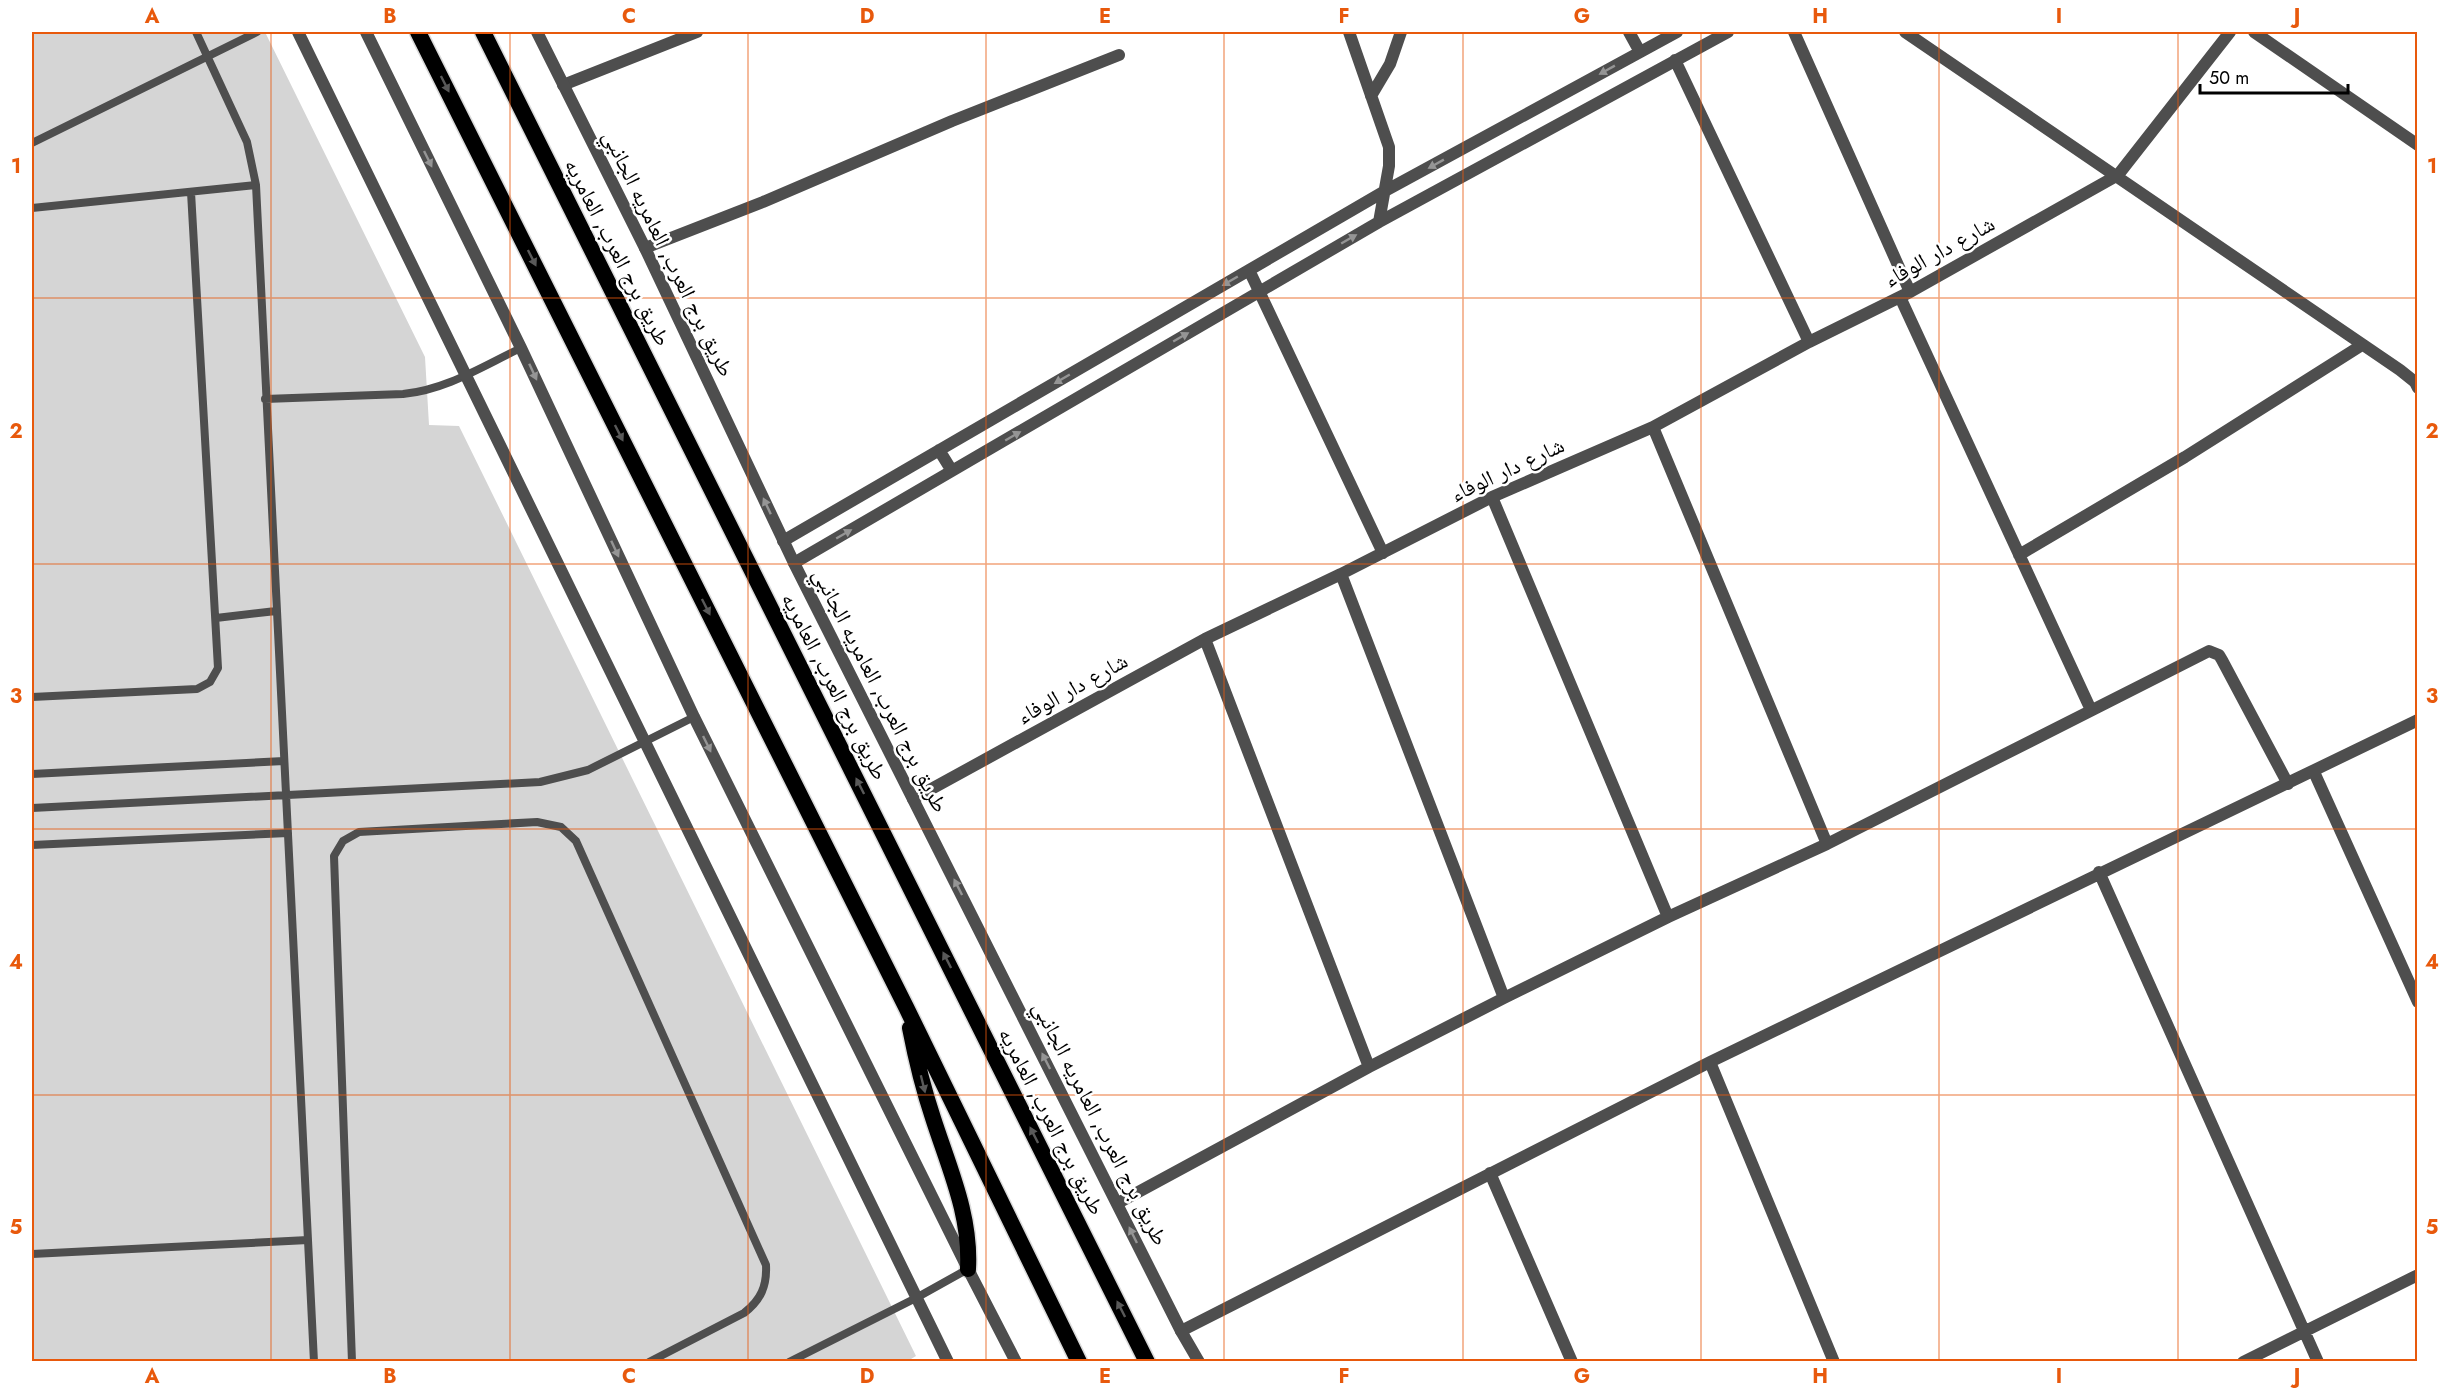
<svg xmlns="http://www.w3.org/2000/svg" width="2449" height="1393" font-family="Jost,'Noto Naskh Arabic',sans-serif">
  <style>
    .green { fill: #d5d5d5 }
    .lines { fill: none; stroke-linecap: round; stroke-linejoin: round }
    .trunk-casing { stroke: #dbdbdb; stroke-width: 19 }
    .service { stroke: #4e4e4e; stroke-width: 8 }
    .minor { stroke: #4e4e4e; stroke-width: 12 }
    .tertiary { stroke: #4e4e4e; stroke-width: 12 }
    .trunk { stroke: #000; stroke-width: 16 }
    .oneway { fill: #959595 }
    .oneway2 { fill: #595959 }
    .grid { fill: none; stroke: #e8590c; stroke-width: 1.5; stroke-opacity: 0.55 }
    .labels { text-anchor: middle; dominant-baseline: central; stroke-width: 5; stroke-linejoin: round; paint-order: stroke }
    .street-label { font-size: 22px; fill: #000; stroke: #fff }
    .neatline { fill: none; stroke: #e8590c; stroke-width: 2 }
    .grid-label { font-size: 20px; text-anchor: middle; font-weight: bold; fill: #e8590c }
  </style>
  <rect width="100%" height="100%" fill="#fff"/>
  <path class="green" d="M32,32H265L425,357L429,425L459,426L916,1356L906,1362L32,1361Z"/>
  <g class="lines">
    <defs>
      <path id="trunk" d="M418,32L906,1007L1079,1362
        M483,32L1147,1362
        M910,1028C916,1059 923,1088 933,1118C949,1168 971,1215 968,1269"/>
    </defs>
    <use href="#trunk" class="trunk-casing"/>
    <path class="service" d="M196,32L247,142L256,185L314,1362
      M32,143L257,32
      M32,208L256,185
      M265,399L403,394C446,390 483,366 521,348
      M216,618L276,611
      M32,697L197,689L210,682L218,668L191,192
      M32,774L284,761
      M32,808L540,782L588,770L694,717
      M32,845L288,833
      M32,1254L308,1240
      M352,1362L334,856L343,841L359,832L537,822L561,827L576,841L766,1265C767,1286 761,1300 744,1313L649,1362
      M789,1362L916,1298L968,1269"/>
    <path class="minor" d="M298,32L948,1362
      M1349,32L1389,147V166L1379,222
      M1629,32L1640,52
      M1794,32L1910,292
      M1905,32L2400,370L2415,382L2418,388
      M2254,32L2418,145
      M1675,60L1809,342
      M563,85L697,32
      M1371,96L1390,64L1401,32
      M645,248L763,202L952,121L1119,55
      M1249,270L1383,553
      M1900,297L2091,710
      M1653,427L1827,844
      M939,450L952,471
      M1492,497L1668,917
      M783,541L1385,191L1677,32
      M2019,555L2185,457L2362,345
      M794,563L1379,222L1728,32
      M1341,574L1504,998
      M1205,639L1369,1067
      M2314,772L2418,1002
      M913,799L1205,639L1341,574L1492,497L1653,427L1809,342L1910,292L2118,175L2230,32
      M2099,872L2318,1362
      M1710,1062L1834,1362
      M1490,1173L1572,1362
      M1118,1203L1369,1067L1504,998L1668,917L1827,844L2209,651L2219,655L2222,660L2288,784
      M1181,1331L1710,1062L2418,720
      M2243,1362L2418,1275"/>
    <path class="tertiary" d="M366,32L521,348L694,717L968,1269L1016,1362
      M537,32L645,248L794,563L1181,1331L1199,1362"/>
    <use href="#trunk" class="trunk"/>
  </g>
  <defs><path id="oneway-solid" d="M-6-.8H1V-3.2L6.5 0L1 3.2V.8H-6Z" transform="scale(1.5)"/></defs>
  <g class="oneway">
    <use href="#oneway-solid" transform="translate(1607 70) rotate(151)"/>
    <use href="#oneway-solid" transform="translate(428 159) rotate(64)"/>
    <use href="#oneway-solid" transform="translate(1436 164) rotate(151)"/>
    <use href="#oneway-solid" transform="translate(1349 239) rotate(-30)"/>
    <use href="#oneway-solid" transform="translate(1230 281) rotate(150)"/>
    <use href="#oneway-solid" transform="translate(1181 337) rotate(-30)"/>
    <use href="#oneway-solid" transform="translate(533 372) rotate(65)"/>
    <use href="#oneway-solid" transform="translate(1062 379) rotate(150)"/>
    <use href="#oneway-solid" transform="translate(1013 436) rotate(-30)"/>
    <use href="#oneway-solid" transform="translate(767 506) rotate(-115)"/>
    <use href="#oneway-solid" transform="translate(844 534) rotate(-30)"/>
    <use href="#oneway-solid" transform="translate(615 549) rotate(65)"/>
    <use href="#oneway-solid" transform="translate(707 744) rotate(64)"/>
    <use href="#oneway-solid" transform="translate(958 887) rotate(-117)"/>
    <use href="#oneway-solid" transform="translate(1046 1061) rotate(-117)"/>
    <use href="#oneway-solid" transform="translate(1133 1235) rotate(-116)"/>
  </g>
  <g class="oneway2">
    <use href="#oneway-solid" transform="translate(445 84) rotate(63)"/>
    <use href="#oneway-solid" transform="translate(532 258) rotate(63)"/>
    <use href="#oneway-solid" transform="translate(619 433) rotate(63)"/>
    <use href="#oneway-solid" transform="translate(706 607) rotate(63)"/>
    <use href="#oneway-solid" transform="translate(860 786) rotate(-117)"/>
    <use href="#oneway-solid" transform="translate(947 960) rotate(-117)"/>
    <use href="#oneway-solid" transform="translate(923 1084) rotate(76)"/>
    <use href="#oneway-solid" transform="translate(1034 1135) rotate(-117)"/>
    <use href="#oneway-solid" transform="translate(1121 1309) rotate(-117)"/>
  </g>
  <path class="grid" d="M271,32V1362M510,32V1362M748,32V1362M986,32V1362M1224,32V1362M1463,32V1362M1701,32V1362M1939,32V1362M2178,32V1362M32,298H2418M32,564H2418M32,829H2418M32,1095H2418"/>
  <g class="labels">
    <g class="street-label">
      <text transform="translate(1939 251) rotate(-29)">شارع دار الوفاء</text>
      <text transform="translate(618 252) rotate(63)">طريق برج العرب, العامريه</text>
      <text transform="translate(669 253) rotate(64)">طريق برج العرب, العامريه الجانبي</text>
      <text transform="translate(1507 469) rotate(-25)">شارع دار الوفاء</text>
      <text transform="translate(835 686) rotate(63)">طريق برج العرب, العامريه</text>
      <text transform="translate(1072 688) rotate(-29)">شارع دار الوفاء</text>
      <text transform="translate(881 690) rotate(63)">طريق برج العرب, العامريه الجانبي</text>
      <text transform="translate(1052 1121) rotate(63)">طريق برج العرب, العامريه</text>
      <text transform="translate(1101 1123) rotate(63)">طريق برج العرب, العامريه الجانبي</text>
    </g>
  </g>
  <rect width="2449" height="1393" fill="none" stroke="#ffffff" stroke-width="66"/>
  <path d="M2200 84v9h148v-9" fill="none" stroke="#000000" stroke-width="3"/>
  <text x="2209" y="84" font-size="18" fill="#000000" stroke="#ffffff" stroke-width="4.5" paint-order="stroke">50 m</text>
  <rect x="33" y="33" width="2383" height="1327" class="neatline"/>
  <g class="grid-label">
    <text x="152" y="23">A</text>
    <text x="390" y="23">B</text>
    <text x="629" y="23">C</text>
    <text x="867" y="23">D</text>
    <text x="1105" y="23">E</text>
    <text x="1344" y="23">F</text>
    <text x="1582" y="23">G</text>
    <text x="1820" y="23">H</text>
    <text x="2059" y="23">I</text>
    <text x="2297" y="23">J</text>
    <text x="16" y="173">1</text>
    <text x="2432" y="173">1</text>
    <text x="16" y="438">2</text>
    <text x="2432" y="438">2</text>
    <text x="16" y="703">3</text>
    <text x="2432" y="703">3</text>
    <text x="16" y="969">4</text>
    <text x="2432" y="969">4</text>
    <text x="16" y="1234">5</text>
    <text x="2432" y="1234">5</text>
    <text x="152" y="1383">A</text>
    <text x="390" y="1383">B</text>
    <text x="629" y="1383">C</text>
    <text x="867" y="1383">D</text>
    <text x="1105" y="1383">E</text>
    <text x="1344" y="1383">F</text>
    <text x="1582" y="1383">G</text>
    <text x="1820" y="1383">H</text>
    <text x="2059" y="1383">I</text>
    <text x="2297" y="1383">J</text>
  </g>
</svg>
